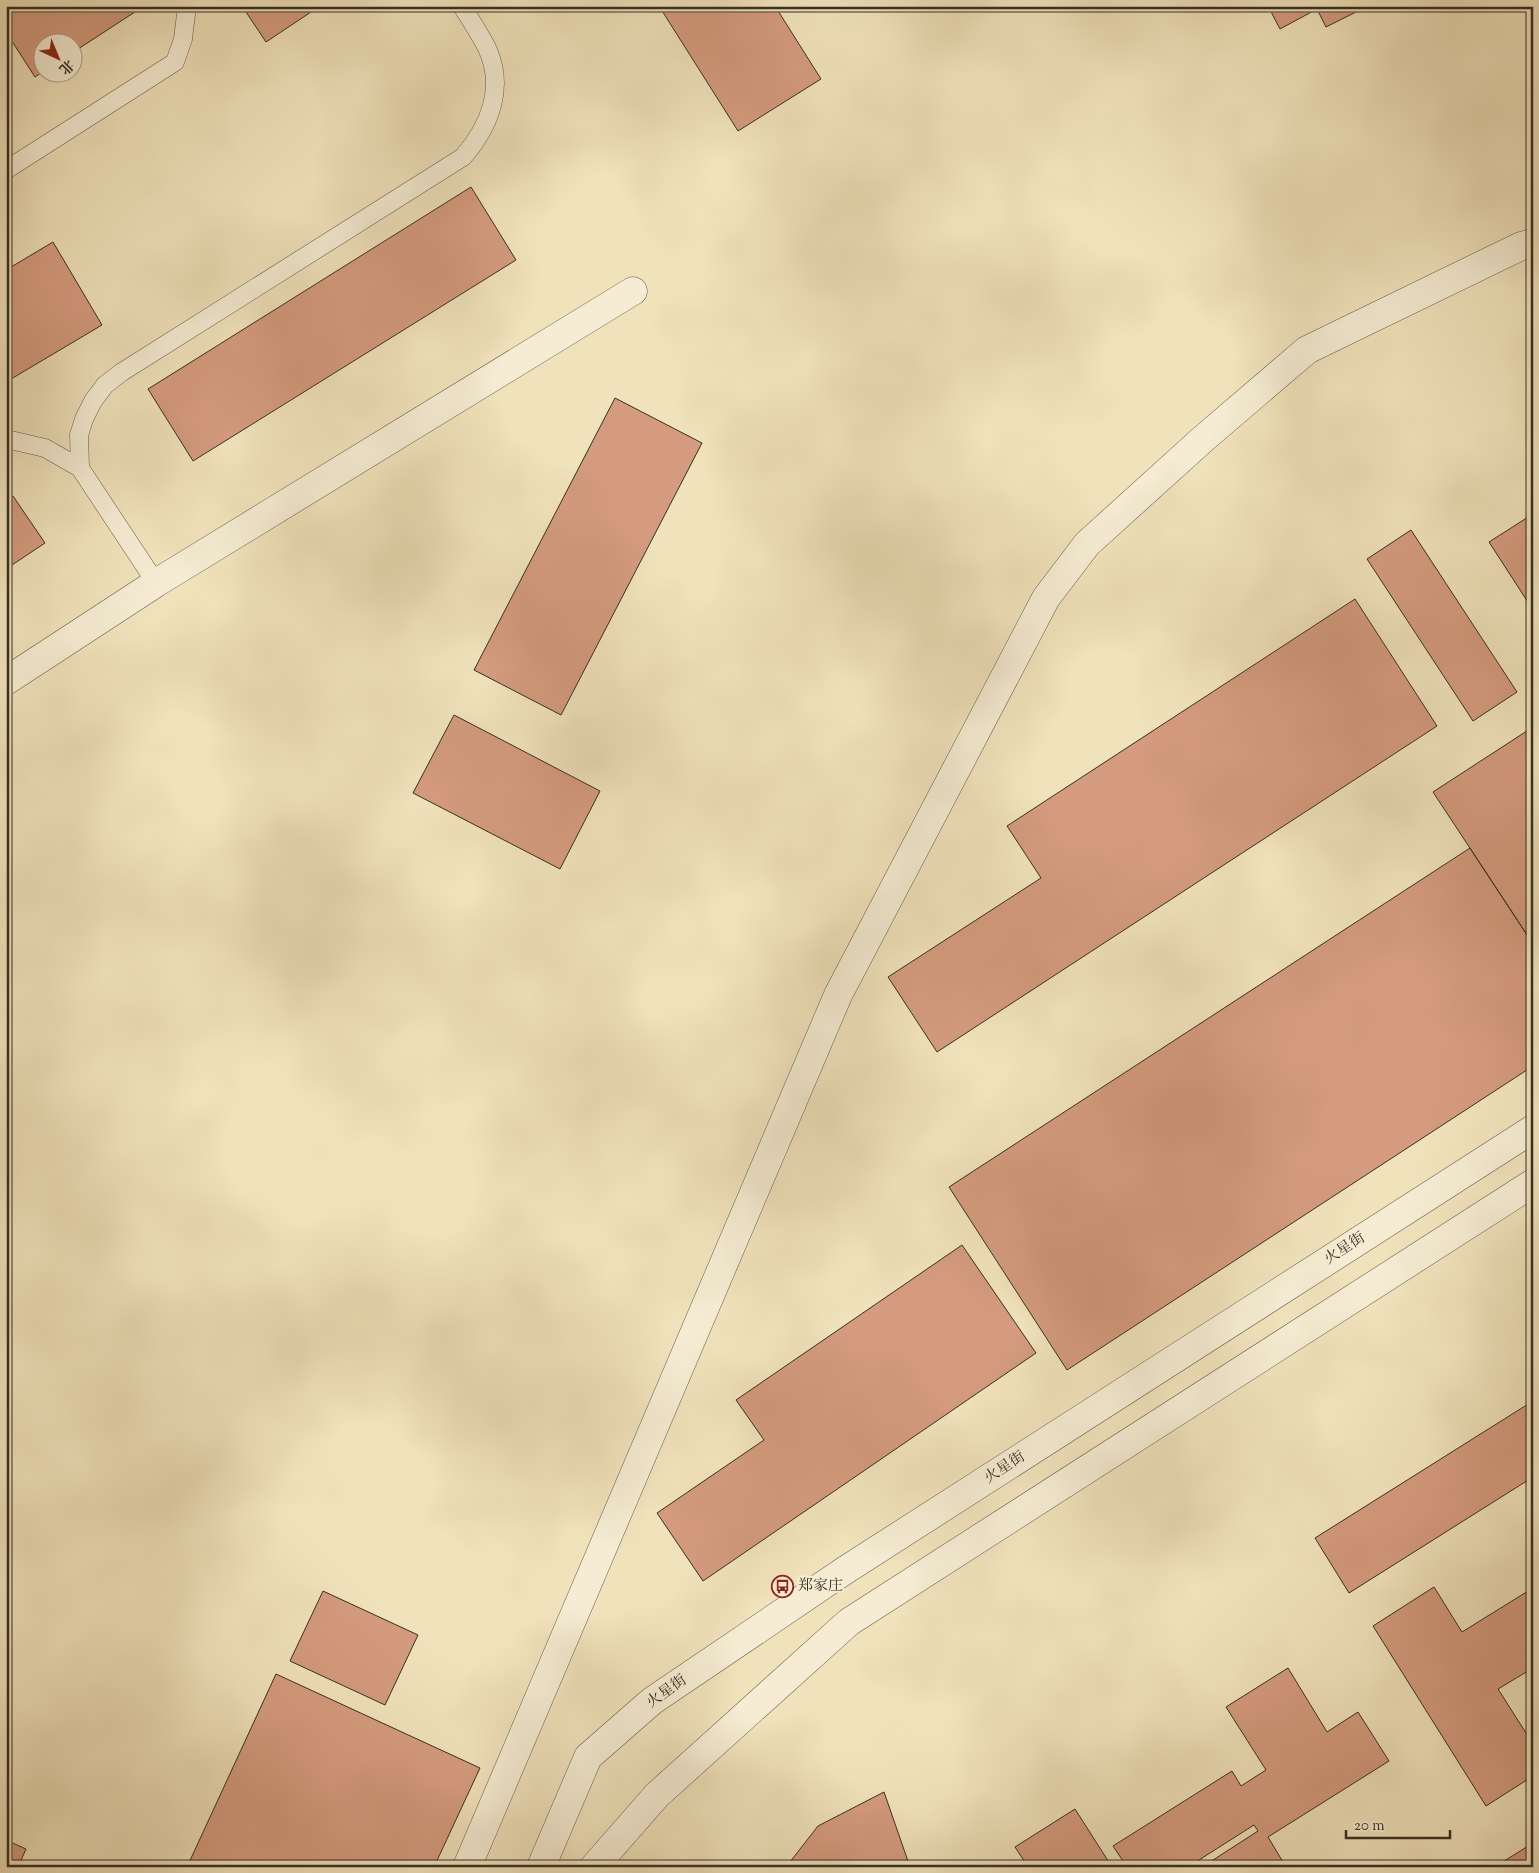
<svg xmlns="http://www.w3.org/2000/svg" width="1539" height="1873" font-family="'Sorts Mill Goudy','Noto Serif SC',serif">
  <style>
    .building { fill: #d49b7e; stroke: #372f24 }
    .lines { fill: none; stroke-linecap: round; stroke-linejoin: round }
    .service-casing { stroke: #655c4a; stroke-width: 19 }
    .minor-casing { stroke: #655c4a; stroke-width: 29 }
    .tertiary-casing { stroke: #655c4a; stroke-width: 29 }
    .service { stroke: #f5ecd3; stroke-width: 18 }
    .minor { stroke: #f5ecd3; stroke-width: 28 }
    .tertiary { stroke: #f5ecd3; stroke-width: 28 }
    .labels { text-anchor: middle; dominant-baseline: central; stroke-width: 4.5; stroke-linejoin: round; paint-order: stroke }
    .street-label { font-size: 15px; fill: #372f24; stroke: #f5ecd3 }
    .poi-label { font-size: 15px; fill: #372f24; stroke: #f5ecd3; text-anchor: start }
  </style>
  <rect width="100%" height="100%" fill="#f0e2bb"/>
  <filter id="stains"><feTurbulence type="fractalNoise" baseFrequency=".004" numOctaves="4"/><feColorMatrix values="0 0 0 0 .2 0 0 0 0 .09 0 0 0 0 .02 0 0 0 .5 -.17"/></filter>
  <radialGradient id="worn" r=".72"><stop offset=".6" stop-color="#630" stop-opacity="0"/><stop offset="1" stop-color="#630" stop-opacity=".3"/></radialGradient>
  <path class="building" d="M6,6H140L141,8L72,53V42H42V72L35,77L6,32Z
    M242,6H320L266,42Z
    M659,6H775L821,79L738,131Z
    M1268,6H1368L1326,27L1317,9L1280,29Z
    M471,187L516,260L193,461L148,389Z
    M53,242L102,325L6,382V270Z
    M615,398L702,443L561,715L474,670Z
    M13,496L45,543L6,569V500Z
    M1533,514V610L1489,542Z
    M1411,530L1517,692L1473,721L1367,559Z
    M1355,599L1437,726L937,1052L888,977L1041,878L1007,826Z
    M454,715L600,791L560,869L413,793Z
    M1533,727V944L1433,792Z
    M1470,848L1533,944V1066L1067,1370L949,1187Z
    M962,1245L1036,1353L703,1581L657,1513L764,1440L736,1400Z
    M1533,1401V1477L1349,1593L1315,1538Z
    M1434,1587L1462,1632L1533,1588V1668L1498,1689L1533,1744V1776L1486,1806L1373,1626Z
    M323,1591L418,1635L385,1705L290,1661Z
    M1288,1668L1327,1732L1358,1712L1389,1761L1268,1837L1286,1867H1213L1210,1862L1258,1831L1254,1825L1188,1867H1114L1123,1861L1113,1846L1232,1771L1241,1786L1266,1770L1226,1707Z
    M276,1674L480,1768L434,1867H187Z
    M884,1792L910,1867H786L818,1826Z
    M1075,1809L1112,1867H1028L1015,1847Z
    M6,1840L26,1849L18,1867H6Z
    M1533,1843V1867H1503L1501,1863Z"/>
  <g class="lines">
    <defs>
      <path id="service" d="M6,170L175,62L183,39L187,6
        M6,439L45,448L80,468
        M156,583L80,468L79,435L84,419L93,401L105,385L122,372L463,157C490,126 506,86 486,46C479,33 470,19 462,6"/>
      <path id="minor" d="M6,681L156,583L633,291
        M467,1867L838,995L1046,598L1087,544L1203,439L1307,350L1521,246L1533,243"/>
      <path id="tertiary" d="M541,1867L588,1757L652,1701L844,1571L1533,1129
        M594,1867L657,1795L849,1622L1533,1183"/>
    </defs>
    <use href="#service" class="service-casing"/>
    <use href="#minor" class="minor-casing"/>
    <use href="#tertiary" class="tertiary-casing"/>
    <use href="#service" class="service"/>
    <use href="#minor" class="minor"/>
    <use href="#tertiary" class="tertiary"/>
  </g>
  <defs>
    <symbol id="bus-ring" viewBox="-11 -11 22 22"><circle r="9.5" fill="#f5ecd3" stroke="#8f2418" stroke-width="1.5"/><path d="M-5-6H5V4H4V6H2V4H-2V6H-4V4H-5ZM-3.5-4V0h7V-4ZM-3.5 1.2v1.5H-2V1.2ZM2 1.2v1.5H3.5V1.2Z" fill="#8f2418"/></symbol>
  </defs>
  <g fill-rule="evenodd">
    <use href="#bus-ring" x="770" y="1574" width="25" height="25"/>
  </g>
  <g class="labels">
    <g class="street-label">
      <text transform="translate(1345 1249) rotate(-33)">火星街</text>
      <text transform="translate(1005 1468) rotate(-33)">火星街</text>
      <text transform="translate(667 1692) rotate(-36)">火星街</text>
    </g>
    <g class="poi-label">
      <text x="798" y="1586">郑家庄</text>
    </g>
  </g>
  <rect width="1539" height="1873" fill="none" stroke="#f0e2bb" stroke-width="25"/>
  <rect x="8" y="8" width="1524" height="1858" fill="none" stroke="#372f24" stroke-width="2.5"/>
  <rect x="12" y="12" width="1514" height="1848" fill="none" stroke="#372f24"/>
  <g transform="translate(58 58) rotate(136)"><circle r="24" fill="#f5ecd3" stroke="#a9a08d"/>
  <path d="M0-4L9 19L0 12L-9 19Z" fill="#8f2418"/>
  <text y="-8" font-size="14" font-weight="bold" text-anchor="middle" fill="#372f24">北</text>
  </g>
  <path d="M1346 1830v8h104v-8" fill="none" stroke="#372f24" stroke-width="2.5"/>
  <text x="1354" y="1830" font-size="15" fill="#372f24" stroke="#f5ecd3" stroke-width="4" paint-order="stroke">20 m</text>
  <rect width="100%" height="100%" filter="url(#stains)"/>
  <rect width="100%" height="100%" fill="url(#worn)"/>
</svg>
